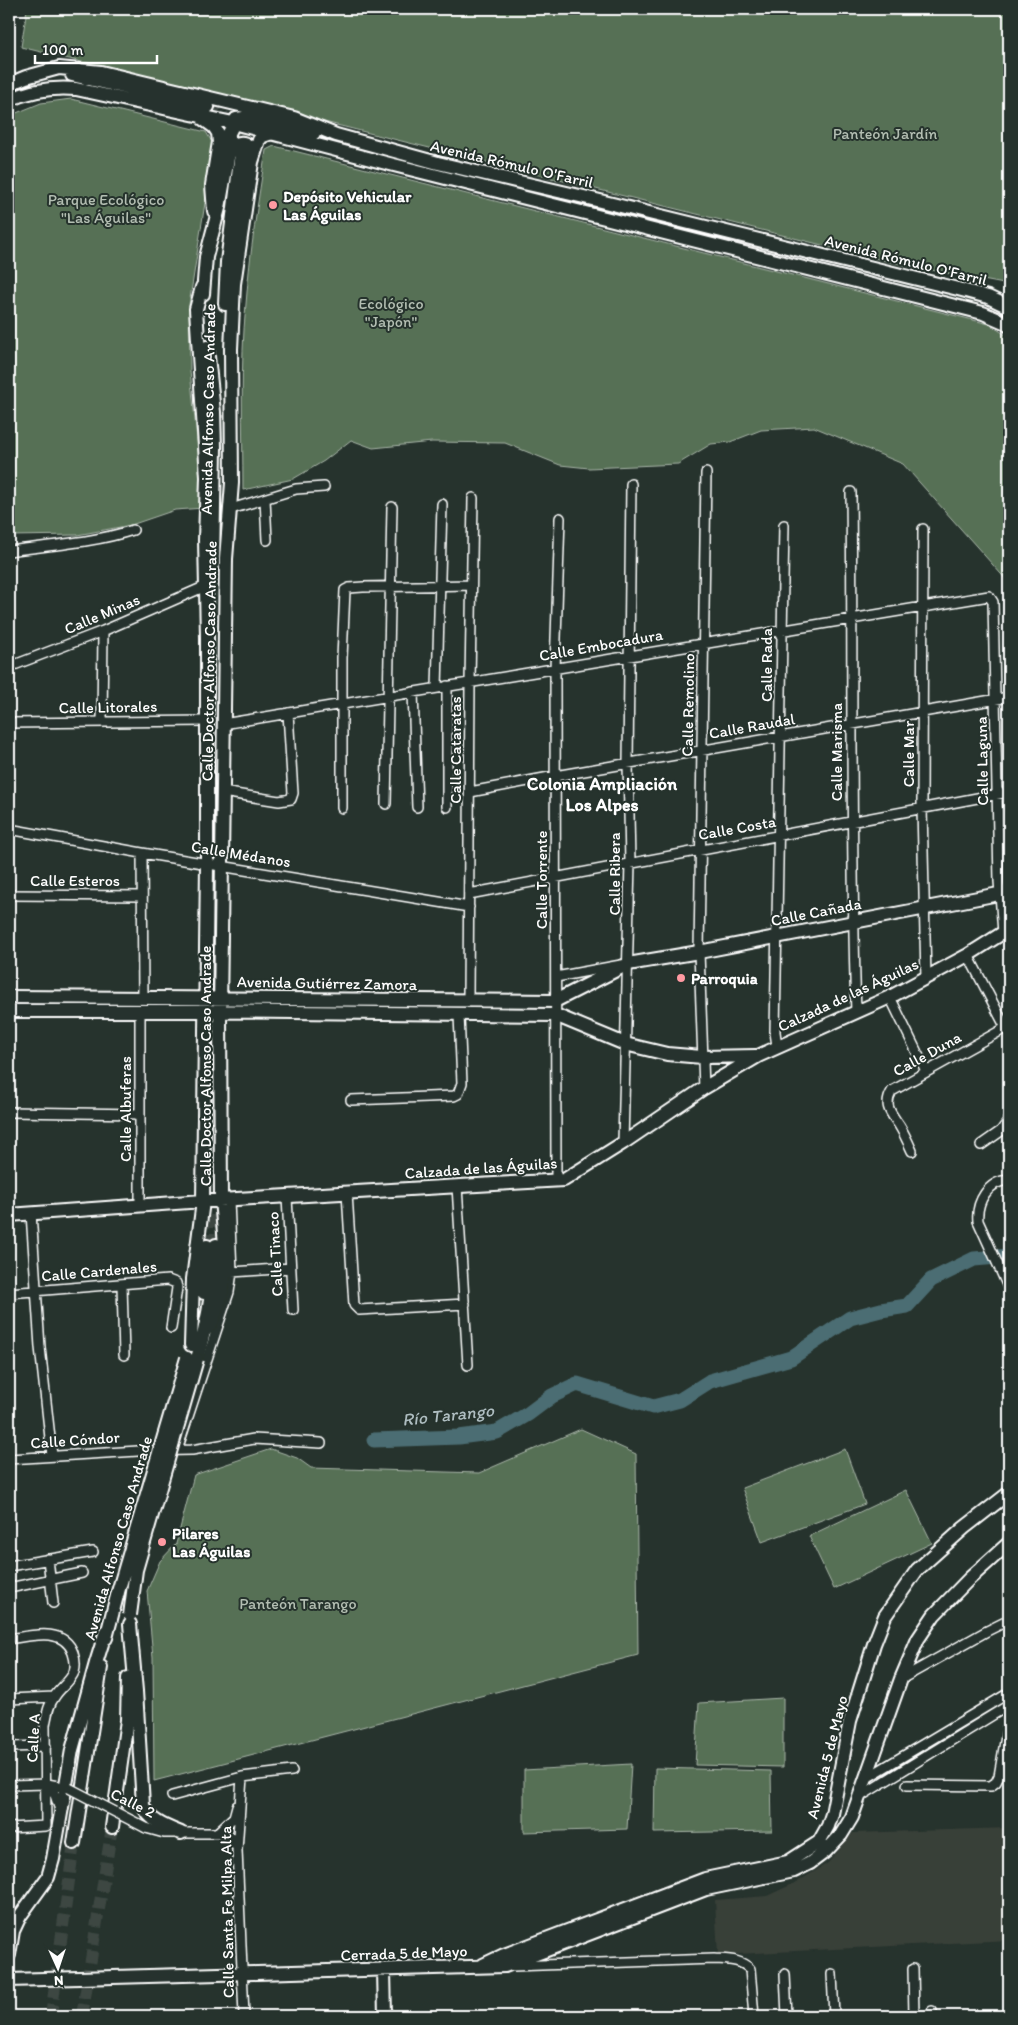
<svg xmlns="http://www.w3.org/2000/svg" width="1018" height="2025" font-family="Itim,sans-serif">
  <style>
    .built { fill: #393f38 }
    .green { fill: #566f55; stroke: #aab7aa }
    .lines { fill: none; stroke-linecap: round; stroke-linejoin: round }
    .river { stroke: #4c6d73; stroke-width: 15 }
    .secondary-tunnel { stroke: #3c4742; stroke-width: 12; stroke-dasharray: 12 6; stroke-linecap: butt }
    .street-casing { stroke: #fff; stroke-width: 12 }
    .secondary-casing { stroke: #fff; stroke-width: 16 }
    .street { stroke: #26332d; stroke-width: 9 }
    .secondary { stroke: #26332d; stroke-width: 12 }
    .street-bridge-casing { stroke: #fff; stroke-width: 12; stroke-linecap: butt }
    .secondary-bridge-casing { stroke: #fff; stroke-width: 16; stroke-linecap: butt }
    .street-bridge { stroke: #26332d; stroke-width: 9 }
    .secondary-bridge { stroke: #26332d; stroke-width: 12 }
    .poi-dot { fill: #ff9aa2; stroke: #26332d; stroke-width: 2 }
    .labels { text-anchor: middle; dominant-baseline: central; stroke-width: 4; stroke-linejoin: round; paint-order: stroke }
    .park-label { font-size: 16px; fill: #b3beb2; stroke: #26332d }
    .street-label { font-size: 16px; fill: #fff; stroke: #26332d }
    .poi-label { font-size: 16px; font-weight: bold; fill: #fff; stroke: #26332d; text-anchor: start }
    .neighbourhood-label { font-size: 18px; font-weight: bold; fill: #fff; stroke: #26332d }
    .water-label { font-size: 18px; font-style: italic; fill: #aebdc0; stroke: #26332d }
  </style>
  <rect width="100%" height="100%" fill="#26332d"/>
  <filter id="ink" filterUnits="userSpaceOnUse"><feTurbulence type="fractalNoise" baseFrequency=".02" numOctaves="2"/><feDisplacementMap in="SourceGraphic" scale="10" xChannelSelector="R" yChannelSelector="G"/><feConvolveMatrix kernelMatrix="1 2 1 2 8 2 1 2 1" color-interpolation-filters="sRGB"/></filter>
  <g filter="url(#ink)">
    <path class="built" d="M1009,1828V1940L718,1955L715,1900L767,1896L797,1882L828,1863L853,1833Z"/>
    <path class="green" d="M27,9H1009V285L895,263L21,47Z
      M71,99L206,132L212,142L205,203L189,305L190,371L204,508L175,510L131,525L77,535L9,536V116L41,103Z
      M274,146L989,324L1009,337V583L903,464L814,427L761,430L730,442L711,444L678,464L589,468L560,465L505,443L432,442L373,448L351,440L324,461L293,479L243,490C243,428 240,366 246,304C250,252 258,201 266,150Z
      M581,1429L636,1454L638,1655L154,1781L153,1657L147,1591L160,1561L176,1544L194,1475L271,1449L297,1458L311,1468L479,1473Z
      M845,1449L865,1504L762,1542L742,1488Z
      M906,1490L932,1543L834,1589L809,1536Z
      M783,1698V1767L695,1765L699,1703Z
      M631,1764L627,1829L524,1832V1770Z
      M655,1768L771,1771L772,1831L654,1833Z"/>
    <g class="lines">
      <path class="river" d="M374,1440L459,1437L497,1432L528,1414L552,1396L577,1384L653,1407L680,1400L710,1381L791,1358L850,1318L881,1310L907,1306L931,1280L974,1259L1009,1256"/>
      <path class="secondary-tunnel" d="M208,107C228,113 239,132 241,153
        M218,690V666
        M216,1245V1198
        M207,1246V1201
        M51,2016L74,1843
        M82,2016L112,1827"/>
      <defs>
        <path id="street" d="M851,492C853,665 850,838 856,1012
          M265,499L267,540
          M231,509L296,489L324,487
          M923,529L922,808L926,978
          M9,551C51,545 92,543 133,530
          M9,667L103,631L206,586
          M447,686V807
          M437,688L442,504
          M413,692L417,807
          M102,722L103,631
          M9,723L207,721
          M223,724L989,596L993,602L999,881L1003,933
          M222,792L279,801L291,799L293,793L288,713
          M470,792L555,776L1009,697
          M386,804L392,507
          M342,808V658L345,590L349,588L363,587L471,585
          M9,829L142,853L469,907
          M142,853L143,998
          M469,894L1009,792
          M9,895L141,896
          M968,955L1006,1028
          M556,977L621,965
          M890,997L926,1071
          M468,1001L470,682L473,498
          M140,1012V1206
          M777,1046L775,1032L784,525
          M704,1088L699,952L706,473
          M351,1100L454,1096L458,1094L462,1083L459,1015
          M9,1112L140,1114
          M623,1143L630,863L628,763L631,484
          M981,1145L1001,1131L1009,1120
          M912,1151C908,1142 904,1133 899,1125C891,1113 883,1106 892,1091L1009,1026
          M1009,1180C988,1181 976,1202 978,1221L1009,1289
          M556,1181L555,668L560,518
          M457,1186L468,1365
          M347,1193L354,1305L359,1310L465,1304
          M287,1197L293,1310
          M31,1213L40,1347L52,1456
          M232,1272L290,1268
          M122,1285L124,1355
          M9,1293L168,1280L176,1283L177,1288L171,1328
          M177,1450L229,1292L232,1272L229,1200
          M9,1459L138,1451L192,1450L254,1439L321,1443
          M48,1559L53,1603
          M9,1566L93,1552
          M9,1588L82,1573
          M9,1639C30,1636 64,1626 73,1653C75,1659 76,1666 74,1672C70,1682 60,1688 55,1696C48,1705 47,1715 45,1725L46,1826L9,1828
          M901,1679L987,1631L1009,1620
          M9,1699L54,1697
          M9,1747L46,1746
          M242,1777L237,1850L244,2016
          M865,1779L1009,1693
          M47,1784L55,1795L60,1810
          M9,1785L47,1784L69,1788
          M907,1785L991,1786L996,1782L999,1776L1009,1719
          M172,1796L242,1777L292,1771
          M861,1796L1009,1705
          M146,1828L164,1833H223L231,1838L237,1848
          M218,1832L234,1817L237,1806
          M513,1966L714,1959C728,1960 740,1959 750,1969L754,2016
          M913,1969L914,2016
          M785,1974L787,2016
          M832,1974L834,2016
          M932,2016V2011"/>
        <path id="secondary" d="M72,75L208,107
          M9,84L26,77L59,68L101,72L294,118L336,135L438,163L584,197L958,289L988,297L1009,307
          M9,100C31,90 52,87 76,89L233,123L382,162L983,313L1006,323L1009,326
          M203,119L214,127L218,133L219,142L212,185L214,211
          M228,156C232,147 238,138 249,146L251,159
          M203,294L206,257L219,208L228,158L229,133L236,119L251,117L314,133
          M225,304L227,262L241,153
          M207,347L214,412L215,448L213,564
          M9,997L555,1001L628,964L699,952L1009,892
          M9,1011H205L555,1015L625,1044L667,1054L702,1057L756,1056
          M9,1215L203,1201L564,1180L623,1143L704,1088L758,1056L890,997L968,955L1009,929
          M204,1293L207,1246
          M205,1331L212,1323L221,1299L225,1277V1244L221,1200L220,1011L226,559L232,483L231,349L234,284L252,162L259,140L263,136L272,133
          M191,1345L193,1279L203,1201L207,864V638L205,540L207,477L196,309L202,287
          M197,1359C208,1321 214,1284 216,1245
          M130,1624L136,1691L143,1805C149,1821 166,1827 181,1833
          M106,1638L118,1592
          M112,1827L127,1720L128,1678
          M74,1843L101,1667
          M9,1955L13,1931L20,1916L48,1877L53,1859L72,1750L96,1663L106,1631
          M483,1965L504,1955L705,1879L788,1862L819,1842L828,1826L832,1814L850,1721L874,1644L885,1616L917,1570L964,1528L1009,1493
          M384,1970L385,2016
          M9,1980L505,1966L706,1889L794,1871L810,1863L826,1851L841,1835L852,1817L901,1679L918,1639L934,1615L969,1579L1009,1543"/>
      </defs>
      <use href="#street" class="street-casing"/>
      <use href="#secondary" class="secondary-casing"/>
      <use href="#street" class="street"/>
      <use href="#secondary" class="secondary"/>
      <defs>
        <path id="street-bridge" d="M69,1788L146,1828"/>
        <path id="secondary-bridge" d="M118,1592L187,1358
          M130,1615L136,1570L197,1359"/>
      </defs>
      <use href="#street-bridge" class="street-bridge-casing"/>
      <use href="#secondary-bridge" class="secondary-bridge-casing"/>
      <use href="#street-bridge" class="street-bridge"/>
      <use href="#secondary-bridge" class="secondary-bridge"/>
    </g>
  </g>
  <g class="poi-dot">
    <circle cx="273" cy="205" r="5"/>
    <circle cx="681" cy="978" r="5"/>
    <circle cx="162" cy="1542" r="5"/>
  </g>
  <g class="labels">
    <g class="park-label">
      <text x="885" y="133">Panteón Jardín</text>
      <text x="106" y="199">Parque Ecológico<tspan x="106" dy="18">"Las Águilas"</tspan></text>
      <text x="391" y="303">Ecológico<tspan x="391" dy="18">"Japón"</tspan></text>
      <text x="298" y="1603">Panteón Tarango</text>
    </g>
    <g class="street-label">
      <text transform="translate(512 164) rotate(13)">Avenida Rómulo O'Farril</text>
      <text transform="translate(906 260) rotate(14)">Avenida Rómulo O'Farril</text>
      <text transform="translate(208 409) rotate(-89)">Avenida Alfonso Caso Andrade</text>
      <text transform="translate(102 614) rotate(-23)">Calle Minas</text>
      <text transform="translate(601 645) rotate(-10)">Calle Embocadura</text>
      <text transform="translate(209 661) rotate(-89)">Calle Doctor Alfonso Caso Andrade</text>
      <text transform="translate(766 665) rotate(-90)">Calle Rada</text>
      <text transform="translate(688 705) rotate(-89)">Calle Remolino</text>
      <text transform="translate(108 707) rotate(-1)">Calle Litorales</text>
      <text transform="translate(752 726) rotate(-10)">Calle Raudal</text>
      <text transform="translate(455 750) rotate(-90)">Calle Cataratas</text>
      <text transform="translate(836 752) rotate(-90)">Calle Marisma</text>
      <text transform="translate(908 754) rotate(-90)">Calle Mar</text>
      <text transform="translate(982 761) rotate(-91)">Calle Laguna</text>
      <text transform="translate(737 828) rotate(-10)">Calle Costa</text>
      <text transform="translate(241 854) rotate(9)">Calle Médanos</text>
      <text transform="translate(614 874) rotate(-90)">Calle Ribera</text>
      <text x="75" y="880">Calle Esteros</text>
      <text transform="translate(541 880) rotate(-90)">Calle Torrente</text>
      <text transform="translate(816 912) rotate(-11)">Calle Cañada</text>
      <text transform="translate(327 983) rotate(1)">Avenida Gutiérrez Zamora</text>
      <text transform="translate(848 995) rotate(-25)">Calzada de las Águilas</text>
      <text transform="translate(927 1054) rotate(-29)">Calle Duna</text>
      <text transform="translate(205 1066) rotate(-90)">Calle Doctor Alfonso Caso Andrade</text>
      <text transform="translate(125 1109) rotate(-90)">Calle Albuferas</text>
      <text transform="translate(481 1168) rotate(-4)">Calzada de las Águilas</text>
      <text transform="translate(275 1254) rotate(-93)">Calle Tinaco</text>
      <text transform="translate(99 1271) rotate(-5)">Calle Cardenales</text>
      <text transform="translate(75 1440) rotate(-4)">Calle Cóndor</text>
      <text transform="translate(118 1538) rotate(-74)">Avenida Alfonso Caso Andrade</text>
      <text transform="translate(33 1738) rotate(-87)">Calle A</text>
      <text transform="translate(827 1757) rotate(-76)">Avenida 5 de Mayo</text>
      <text transform="translate(133 1803) rotate(26)">Calle 2</text>
      <text transform="translate(227 1912) rotate(-91)">Calle Santa Fe Milpa Alta</text>
      <text transform="translate(404 1953) rotate(-2)">Cerrada 5 de Mayo</text>
    </g>
    <g class="poi-label">
      <text x="283" y="196">Depósito Vehicular<tspan x="283" dy="18">Las Águilas</tspan></text>
      <text x="691" y="978">Parroquia</text>
      <text x="172" y="1533">Pilares<tspan x="172" dy="18">Las Águilas</tspan></text>
    </g>
    <g class="neighbourhood-label">
      <text x="602" y="784">Colonia Ampliación<tspan x="602" dy="21">Los Alpes</tspan></text>
    </g>
    <g class="water-label">
      <text transform="translate(448 1415) rotate(-6)">Río Tarango</text>
    </g>
  </g>
  <rect width="1018" height="2025" fill="none" stroke="#26332d" stroke-width="30"/>
  <rect x="15" y="15" width="988" height="1995" fill="none" stroke="#fff" stroke-width="2" filter="url(#ink)"/>
  <g transform="translate(58 1968) rotate(177)" stroke="#26332d" stroke-width="4" paint-order="stroke">
  <path d="M0-4L9 19L0 12L-9 19Z" fill="#ffffff"/>
  <text y="-8" font-size="14" font-weight="bold" text-anchor="middle" fill="#ffffff">N</text>
  </g>
  <path d="M35 55v8h122v-8" fill="none" stroke="#ffffff" stroke-width="2.5"/>
  <text x="42" y="55" font-size="15" fill="#ffffff" stroke="#26332d" stroke-width="4" paint-order="stroke">100 m</text>
</svg>
